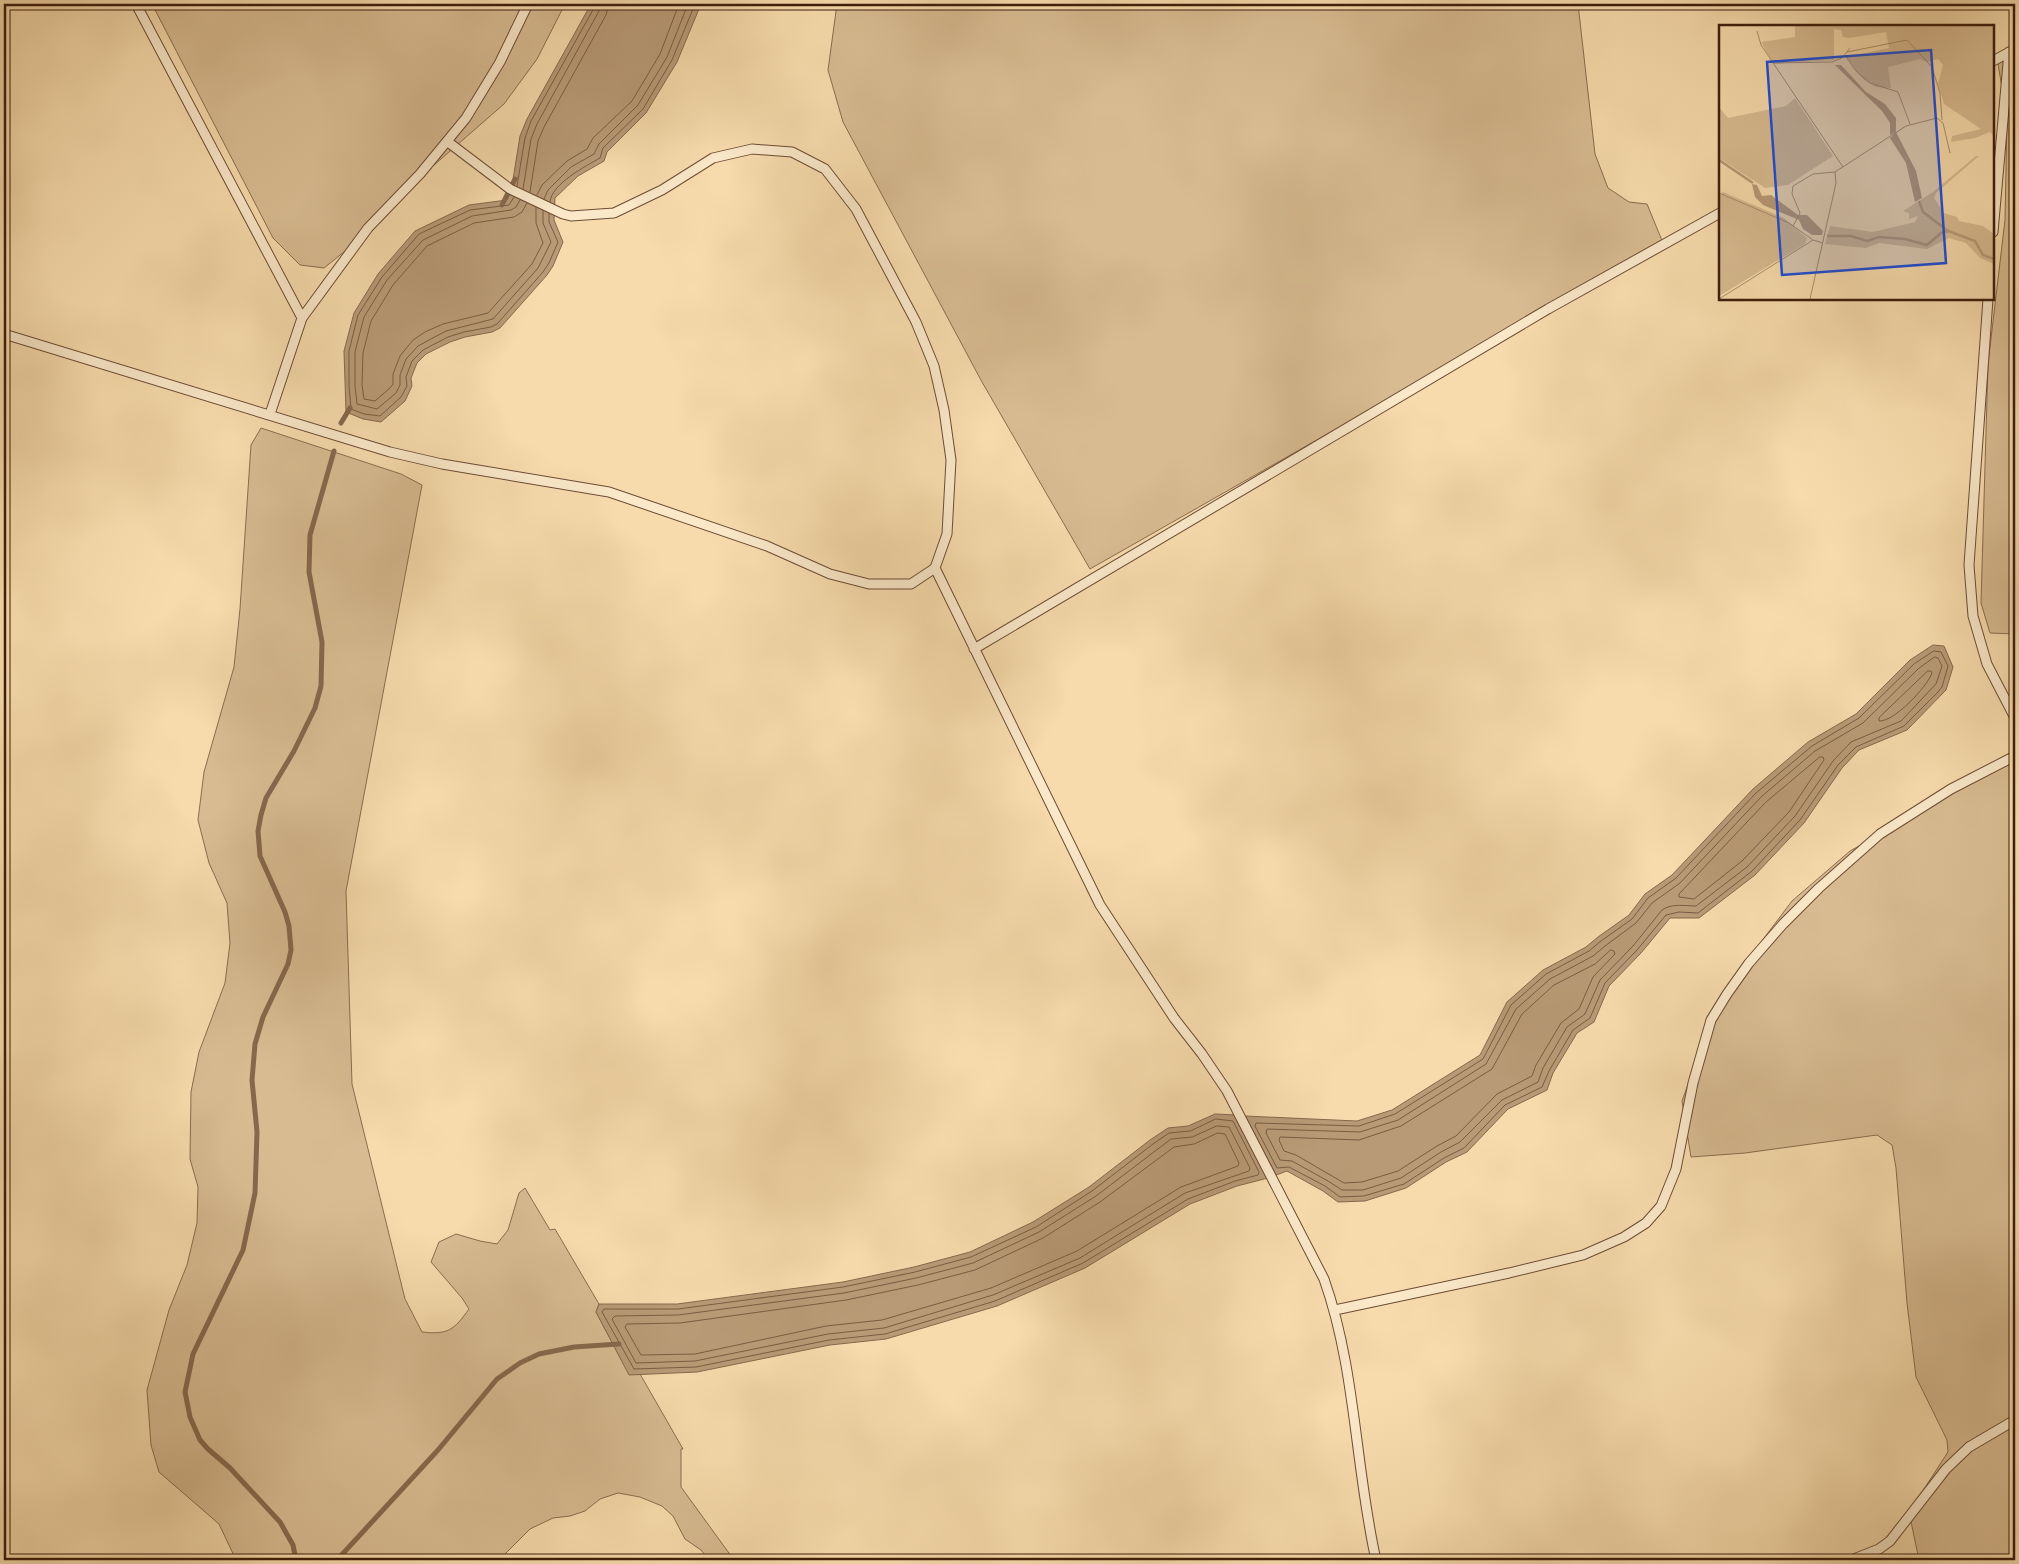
<svg xmlns="http://www.w3.org/2000/svg" width="2019" height="1564" font-family="Cardo,serif">
  <style>
    .green { fill: #d8bb91; stroke: #8b6c4e }
    .water { fill: #b89a76; stroke: #87684c }
    .lines { fill: none; stroke-linecap: round; stroke-linejoin: round }
    .shore { stroke: #7b5c41; stroke-width: 1 }
    .stream { stroke: #87684c; stroke-width: 5 }
    .lane-casing { stroke: #6c4c34; stroke-width: 11 }
    .lane { stroke: #fae8c9; stroke-width: 9 }
    .inset-river { fill: none; stroke: #b89a76; stroke-width: 2.5 }
    .inset-road { fill: none; stroke: #ad8f6c; stroke-width: 1 }
    .view { fill: #1d4ed8; fill-opacity: 0.15; stroke: #1d4ed8; stroke-width: 2.5 }
    .inset-edge { fill: none; stroke: #3e1d0c; stroke-width: 2.5 }
  </style>
  <rect width="100%" height="100%" fill="#f7dbac"/>
  <filter id="stains"><feTurbulence type="fractalNoise" baseFrequency=".004" numOctaves="4"/><feColorMatrix values="0 0 0 0 .2 0 0 0 0 .09 0 0 0 0 .02 0 0 0 .5 -.17"/></filter>
  <radialGradient id="worn" r=".72"><stop offset=".6" stop-color="#630" stop-opacity="0"/><stop offset="1" stop-color="#630" stop-opacity=".3"/></radialGradient>
  <path class="green" d="M152,4H565L537,59L504,104L402,193L355,243L324,268L300,265L273,238Z
    M837,4H1578L1595,154L1608,188L1629,202L1647,204L1663,243L1090,569L982,382L843,122L828,70Z
    M2015,49V634L1990,633L1981,603L1988,364L2005,220L2007,118L1997,58Z
    M261,428L401,474L422,485L346,891L352,1084L405,1299L422,1332C448,1335 454,1330 469,1309L462,1298L431,1262L439,1242L456,1234L480,1241L497,1244L508,1230L519,1193L525,1188L550,1230L555,1229L599,1304L596,1312L629,1374H640L683,1449H681V1487L734,1560H709L701,1550L685,1539L673,1516L662,1506L640,1497L618,1493L600,1499L585,1511L570,1516L553,1518L530,1529L499,1560H236L219,1524L159,1472L151,1445L147,1390L169,1310L187,1265L197,1223L198,1187L190,1159L191,1092L199,1052L225,983L230,943L227,903L209,863L198,820L204,772L234,667L240,609L251,445Z
    M2010,750L2015,763V1560H1919L1909,1512L1948,1452L1947,1440L1916,1377L1907,1303L1896,1168L1892,1145L1877,1135L1745,1153L1691,1157L1682,1101L1711,1021L1746,962L1792,901L1850,851L1900,823L2009,755Z"/>
  <path class="water" d="M591,4H701L677,62L646,113L607,152L604,161L578,176L555,198L554,220L563,242L553,266L547,275L500,328L492,332L465,337L450,342L426,354L417,363L411,378L412,386L405,401L381,422L363,419L346,412L344,351L354,313L378,274L415,231L469,205L507,200L511,192L520,136L527,119Z
    M1933,645L1944,646L1953,667L1946,690L1907,730L1859,750L1842,768L1804,823L1755,875L1699,918H1670L1641,953L1609,986L1594,1022L1577,1033L1553,1073L1547,1090L1508,1109L1467,1152L1446,1162L1406,1188L1365,1201L1338,1202L1323,1191L1287,1171L1276,1175L1245,1116L1357,1121L1392,1110L1480,1055L1507,1002L1543,970L1586,947L1598,937L1629,915L1645,894L1672,875L1753,789L1808,742L1856,714L1910,660Z
    M1215,1114L1236,1115L1268,1178L1237,1186L1190,1204L1085,1268L997,1306L886,1339L830,1345L697,1372L629,1375L596,1312L599,1304H677L843,1282L914,1267L970,1252L1033,1222L1089,1187L1150,1140L1168,1128L1188,1126Z"/>
  <g class="lines">
    <path class="shore" d="M517,186L525,138L531,121L594,8L595,4
      M523,189L531,139L537,124L599,11L601,4
      M530,192L538,141L544,127L606,15L609,4
      M537,195L542,185L567,161L587,149L593,138L632,101L660,54L679,4
      M514,197L509,205L470,210L419,234L382,277L358,315L349,351V386L351,409L364,414L380,416L401,397L407,386L406,377L412,361L423,350L448,337L464,332L491,327L497,324L543,272L549,263L558,242L549,222V214
      M544,199L548,190L571,167L594,154L599,144L638,105L667,57L688,4
      M520,200L516,207L511,210L472,216L423,240L387,280L364,317L355,352V386L357,404L377,409L396,393L400,385V375L406,359L418,346L446,331L493,319L538,268L551,242L543,223V211
      M550,202C551,184 586,166 600,158L603,148L643,109L672,60L695,4
      M527,203L522,212L514,217L474,223L427,246L393,285L371,321L363,353L362,385L364,399L375,401L390,388L393,384V374L400,356L413,340L425,332L443,324L488,313L532,264L543,243L536,223V207
      M1934,651L1941,652L1948,666L1942,687L1937,693L1904,726L1856,747L1838,765L1800,820L1752,871L1698,913L1679,912L1666,915L1637,950L1605,983L1590,1018L1573,1030L1549,1071L1542,1087L1505,1105L1464,1148L1444,1158L1404,1184L1364,1196L1340,1197L1325,1186L1289,1167L1277,1168L1255,1126L1256,1123L1359,1126L1395,1114L1483,1059L1511,1005L1546,974L1589,951L1601,941L1632,919L1648,898L1676,878L1756,793L1812,746L1859,718L1914,664Z
      M1935,657L1938,658L1942,666L1936,684L1901,721L1851,742L1833,761L1795,816L1747,867L1696,906C1685,906 1672,903 1662,910L1633,946L1600,980L1585,1014L1567,1027L1543,1068L1538,1082L1502,1100L1460,1142L1441,1152L1401,1178L1363,1190H1342L1328,1181L1292,1161L1280,1160L1266,1133L1267,1129L1360,1132L1398,1120L1486,1064L1516,1009L1550,979L1593,956L1605,946L1636,923L1652,903L1680,883L1761,797L1815,751L1863,723L1918,669Z
      M1928,671H1931L1932,673C1927,687 1894,722 1879,721V718Z
      M1820,757H1823L1824,760L1789,812L1742,861L1694,899L1679,897V894L1765,803Z
      M1611,950L1614,951L1615,954L1593,977L1579,1009L1561,1023L1536,1065L1532,1076L1497,1094L1456,1136L1437,1146L1398,1171L1362,1182L1344,1183L1296,1155L1284,1151L1279,1140L1280,1137L1359,1140L1401,1126L1492,1069L1522,1014L1554,985L1595,964Z
      M1216,1119L1233,1121L1259,1172L1258,1175L1235,1181L1188,1199L1083,1263L995,1301L885,1334L829,1340L696,1367L634,1369L602,1312L604,1309H678L843,1287L915,1272L971,1257L1036,1227L1092,1191L1153,1144L1169,1133L1190,1131Z
      M1217,1126L1229,1127L1250,1168L1249,1171L1185,1193L1080,1258L993,1295L884,1328L828,1334L695,1361L636,1363L612,1319L615,1316L678,1315L844,1293L916,1278L973,1263L1039,1232L1096,1196L1171,1139L1192,1137Z
      M1218,1133L1225,1134L1239,1163L1238,1166L1181,1187L1077,1251L991,1288L882,1320L826,1326L695,1354L641,1355L625,1327L627,1324L680,1323L846,1300L918,1285L975,1270L1043,1238L1100,1202L1174,1147L1194,1144Z"/>
    <path class="stream" d="M502,205L515,179
      M341,423L350,408
      M296,1560L293,1545L280,1522L230,1468L208,1449L200,1440L190,1417L185,1392L193,1354L243,1250L255,1193L257,1132L252,1080L255,1044L263,1017L288,964L291,950L289,926L285,912L260,856L258,831L261,815L266,798L294,751L315,708L321,686L322,642L309,572L310,535L334,451
      M337,1560L438,1450L497,1379L520,1363L539,1354L574,1347L619,1344"/>
    <defs>
      <path id="lane" d="M136,4L302,318
        M1993,61L2015,49
        M1993,232L2009,52
        M1988,299L1969,565L1973,616L1987,664L2015,718
        M4,334L390,452L442,464L609,492L767,546L830,574L869,584H911L935,568L947,534L951,460L944,410L934,366L916,322L856,209L825,169L792,152L752,149L713,158L662,190L614,213L571,216L563,214L510,189L448,142
        M270,414L302,318L368,228L420,174L466,118L500,62L528,4
        M935,568L1100,905L1174,1018L1202,1054L1227,1091L1324,1279C1356,1369 1355,1467 1376,1560
        M974,649L1548,309L1720,213
        M1335,1310L1509,1273L1583,1255L1624,1237L1646,1223L1661,1206L1676,1169L1693,1083L1711,1020L1727,994L1749,963L1783,924L1819,888L1880,834L1951,789L2015,756
        M1851,1560L1879,1549L1890,1541L1946,1469L1969,1447L2015,1420"/>
    </defs>
    <use href="#lane" class="lane-casing"/>
    <use href="#lane" class="lane"/>
  </g>
  <g transform="translate(1719 25)">
    <rect width="275" height="275" fill="#f7dbac"/>
    <path d="M76,1H275V112L271,107L256,113L232,117L233,111L262,104L225,79L219,59L224,40L219,34L208,37L201,34L169,42L172,63L157,62L144,54L127,32L170,23L167,7L130,13L124,12L122,5L115,4V35L54,39L42,17L76,12ZM76,73L114,131L69,160L46,163L0,133V82L9,93L67,81ZM257,131H260L217,168L215,173L225,188L238,192L240,196L264,201L275,209V239L261,233L247,218L230,213L208,224L160,218L147,223L106,219L111,201L154,207L196,197L199,191L190,194V188L184,186L214,167ZM4,167L65,193L88,213L86,219L0,271V170Z" fill="#d8bb91"/>
    <path d="M116,40H122L147,67L166,79L177,93V107L171,110V98L163,86ZM177,107L197,146L203,173L196,177L187,138L171,113ZM33,159L38,160L43,171L52,170L79,190H88L104,206L103,210H93L84,204L80,195L44,180L36,172Z" fill="#b89a76"/>
    <path class="inset-river" d="M0,135L34,158M200,176L204,187L229,206L256,216L264,230L275,234M108,211H132L148,216L160,212L186,214L208,220L222,208L230,206"/>
    <path class="inset-road" d="M38,6L42,20L124,142M128,27L188,15L213,42L221,68L223,95M126,30L137,46L151,58L179,67L191,99M54,38L113,37L123,33L131,23M116,147L187,101L218,93L224,98L231,128M0,168L70,198L94,215L104,218M74,201L81,188L73,169L74,161L94,149L116,147L117,158L91,274M0,274L94,215"/>
    <path class="view" d="M212,25L227,238L63,250L48,37Z"/>
    <rect width="275" height="275" class="inset-edge"/>
  </g>
  <rect width="2019" height="1564" fill="none" stroke="#f7dbac" stroke-width="20"/>
  <rect x="5" y="5" width="2009" height="1554" fill="none" stroke="#3e1d0c" stroke-width="2.5"/>
  <rect x="10" y="10" width="1999" height="1544" fill="none" stroke="#3e1d0c"/>
  <rect width="100%" height="100%" filter="url(#stains)"/>
  <rect width="100%" height="100%" fill="url(#worn)"/>
</svg>
